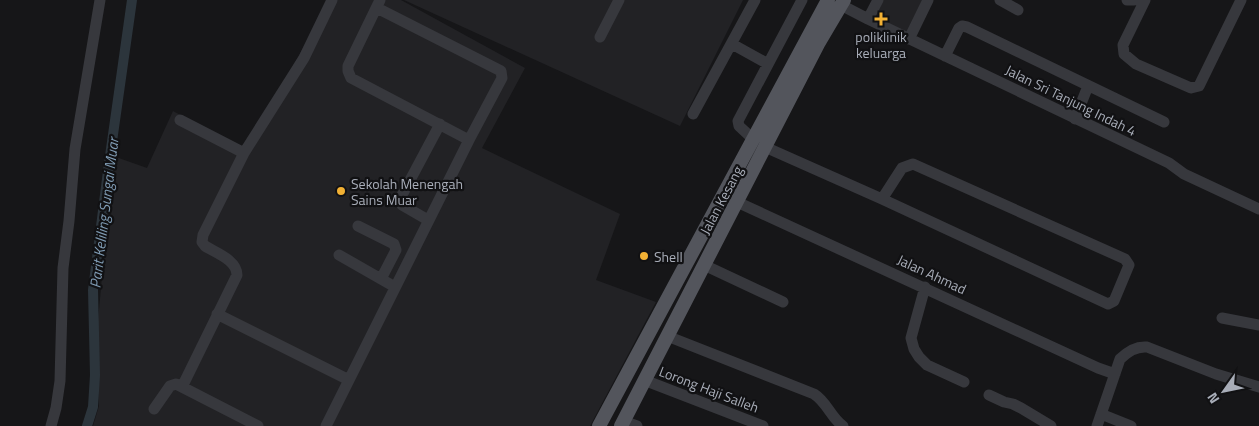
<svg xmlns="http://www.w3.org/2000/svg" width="1259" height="426" font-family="'Titillium Web',sans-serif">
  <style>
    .built { fill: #222225 }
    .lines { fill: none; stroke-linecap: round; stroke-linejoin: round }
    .canal { stroke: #2c353c; stroke-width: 10 }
    .minor { stroke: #37383d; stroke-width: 11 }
    .major { stroke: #53555c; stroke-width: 14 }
    .poi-dot { fill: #f2b134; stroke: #111113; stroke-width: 2 }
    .labels { text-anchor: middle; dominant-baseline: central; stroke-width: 4.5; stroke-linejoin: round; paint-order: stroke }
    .poi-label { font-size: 14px; fill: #a8adb8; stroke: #111113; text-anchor: start }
    .street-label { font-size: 14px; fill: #a8adb8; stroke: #111113 }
    .water-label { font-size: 15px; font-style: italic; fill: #7f9bb3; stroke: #111113 }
  </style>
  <rect width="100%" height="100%" fill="#161618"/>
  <path class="built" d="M330,0H401L525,68L482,148L620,214L596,280L656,302L590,426H93L99,406L96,343L113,156L147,168L173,111L245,151Z
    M404,0H743L680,126Z
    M875,0H931L913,37L867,15Z"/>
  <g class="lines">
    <path class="canal" d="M87,426L93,407L95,375L93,290L109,163L132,0"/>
    <path class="minor" d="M1000,0L1018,10
      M1127,0H1134
      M1145,0L1123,45L1124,54L1136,64L1191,88L1199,86L1241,0
      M841,5L868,19L878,0
      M377,8L501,71L502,78L469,140
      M868,19L1169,163L1184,174L1259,209
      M600,37L619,0
      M909,39L928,0
      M732,44L768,64
      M945,56L959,28L962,26L967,27L1164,122
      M693,114L755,0
      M1075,119L1088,86
      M180,120L244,153
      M753,139L739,126L738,121L802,0
      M765,147L882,199L1108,304L1114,301L1129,265L1125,259L913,164L902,168L882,199
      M737,202L1098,368L1115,374
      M428,220L402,205L400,199L440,124
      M358,226L394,244L396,250L381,279L395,287
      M339,255L381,279
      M704,265L783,302
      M925,287L911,338L914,349L919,357L927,365L964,382
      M217,314L349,380
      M1222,318L1259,325
      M667,336L814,394C827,402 831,418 843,426
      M644,380L763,426
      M989,395L1004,402L1013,404L1021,408L1051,426
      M154,409L170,386L176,384L182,387
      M1101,414L1131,426
      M623,421L637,426
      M51,426L56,408L60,381L63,268L69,221L75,149L100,0
      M258,426L182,387L237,275C237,260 216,253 205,246L202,242L203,235L244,153L304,58L332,0
      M326,426L469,140L351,78L348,71V66L380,0
      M1097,426L1120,359C1128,351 1136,346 1147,347L1216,374L1259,387"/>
    <path class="major" d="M599,426L828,0
      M621,426L818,44L844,0"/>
  </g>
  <g class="poi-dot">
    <path d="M878.5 11.5h5v5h5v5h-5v5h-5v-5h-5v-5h5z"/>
    <circle cx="341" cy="191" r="5"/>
    <circle cx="644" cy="256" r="5"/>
  </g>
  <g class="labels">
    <g class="poi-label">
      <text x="881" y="36" text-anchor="middle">poliklinik<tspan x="881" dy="16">keluarga</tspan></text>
      <text x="351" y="183">Sekolah Menengah<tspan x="351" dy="16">Sains Muar</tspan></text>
      <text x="654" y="256">Shell</text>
    </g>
    <g class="street-label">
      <text transform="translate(1071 100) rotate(26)">Jalan Sri Tanjung Indah 4</text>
      <text transform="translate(721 200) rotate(-62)">Jalan Kesang</text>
      <text transform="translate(932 274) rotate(25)">Jalan Ahmad</text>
      <text transform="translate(709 389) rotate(21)">Lorong Haji Salleh</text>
    </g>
    <g class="water-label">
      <text transform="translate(104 213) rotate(-83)">Parit Keliling Sungai Muar</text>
    </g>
  </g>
  <g transform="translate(1224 391) rotate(237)" stroke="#111113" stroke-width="4" paint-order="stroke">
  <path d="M0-4L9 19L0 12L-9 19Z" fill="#a8adb8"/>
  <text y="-8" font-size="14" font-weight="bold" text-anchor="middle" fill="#a8adb8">N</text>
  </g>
</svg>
